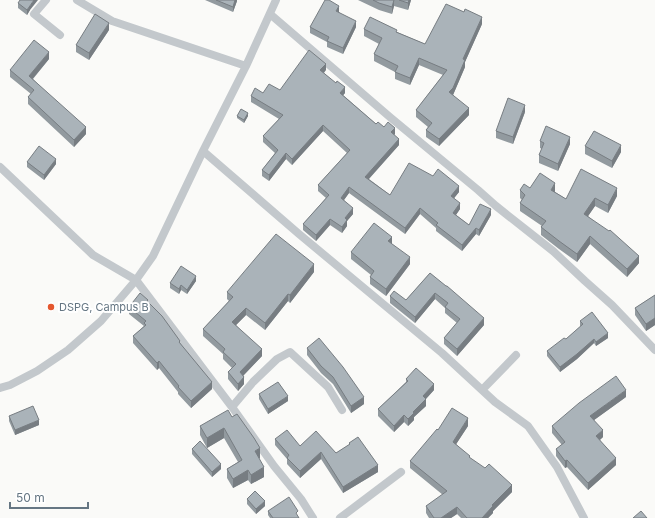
<svg xmlns="http://www.w3.org/2000/svg" width="655" height="518" font-family="Inter,sans-serif">
  <style>
    .lines { fill: none; stroke-linecap: round; stroke-linejoin: round }
    .minor { stroke: #c3c8cc; stroke-width: 8 }
    .wall { fill: #929a9f }
    .shaded-wall { fill: #777d82 }
    .building { fill: #aab3b9; stroke: #777d82 }
    .poi-dot { fill: #e4572e; stroke: #fff; stroke-width: 1.5 }
    .labels { text-anchor: middle; dominant-baseline: central; stroke-width: 4; stroke-linejoin: round; paint-order: stroke }
    .poi-label { font-size: 11px; fill: #657683; stroke: #fff; text-anchor: start }
  </style>
  <rect width="100%" height="100%" fill="#fafaf8"/>
  <g class="lines">
    <path class="minor" d="M46,0L34,14L60,35
      M77,0L112,21L246,66
      M270,14L391,118L478,190L496,206L553,251L585,281L612,305L655,350
      M203,151L299,234L442,353L495,402L528,426L557,467L584,518
      M0,167L93,255L136,280L232,407L274,466L301,499L313,518
      M0,388L10,385L37,371L68,350L101,321L136,280L153,256L203,151L246,66L276,0
      M482,390L516,355
      M232,407L253,382L277,359L290,352L328,387L342,410
      M340,518L401,472"/>
  </g>
  <path class="wall" d="M205,0H237V1L233,12Z
    M358,0H411L408,10L394,6L392,14L379,10Z
    M18,3L30,10L27,15L18,8Z
    M339,12L356,27L343,54L327,47V42L310,33V27Z
    M482,24L465,62V67L453,95L469,115L439,146L426,137V130L428,127L416,117V110L443,75L419,65L410,85L395,79V72L374,61V54L379,44L364,36V29L397,32L425,44Z
    M109,30L89,60L76,52V45Z
    M49,59L33,79L86,134L74,147L28,104V97L31,94L10,77V70Z
    M326,70L324,73L345,93L343,95L376,124L384,127L395,134L394,135L399,145L369,179L390,195L459,192L454,198L460,209L456,215L469,225L491,215L479,236L476,234L462,251L436,231V228L420,214L405,234L349,193L344,200L353,214L347,221V226L342,233L330,225L316,241L303,230V224L326,198L318,191V185L347,153L323,131L292,165L286,159L269,181L262,176V170L275,153L263,142V136L279,119L251,102V96L280,90Z
    M525,112L513,144L496,138V131Z
    M237,116H248L244,123L237,118Z
    M540,141L570,144L558,171L539,163V155L542,149L540,148Z
    M585,146L621,152L612,168L585,154Z
    M27,162L56,164L44,180L27,167Z
    M530,188L555,191V192L566,199L617,196L608,213L595,206L588,216L639,263L627,277L590,244L577,262L559,249L541,235V227L542,226L520,211V203L522,200L520,198V190Z
    M392,244L410,264L386,296L370,284V277L371,275L351,259V252Z
    M314,272L290,303L288,301L265,330L246,315L236,325L262,356L243,376L244,384L238,391L228,379V372L232,368L223,359V354L203,336V329L229,301L227,299V292Z
    M430,273L484,325L457,356L444,344V338L457,323L445,313V308L435,299L415,323L390,303V296L406,300Z
    M196,281L187,294L181,290L179,294L170,288V283Z
    M655,295V325L646,331L635,315V308Z
    M148,302L180,343L212,389L191,408L178,394V392L159,368L157,370L133,343V336L144,326L129,314V307Z
    M580,321L608,338L596,346L594,343L577,359L560,372L547,356V351L566,339L581,326H580Z
    M307,348L364,404L351,413L333,384L321,373L307,355Z
    M406,379L434,390L426,399V406L414,417V420L408,426L404,422L394,432L378,416V409L406,382Z
    M259,394L288,401L268,414L259,399Z
    M626,397L594,420L603,437L600,440L616,465L588,490L567,467L565,468L556,456V449L562,445L552,433V426Z
    M9,416L39,425L15,435L9,421Z
    M232,417L260,458H259L264,477L251,484L248,480L233,488L227,478V469L238,462L224,438L207,448L200,435V426Z
    M468,426L456,444L470,458L512,492L493,511V513L488,518H461L457,514L451,518H429L426,513V506L443,495L410,468V461L438,430Z
    M275,439L300,446L336,453L349,445V443L378,472L343,493L321,459L300,478L287,464V459L275,445Z
    M192,449L221,469L212,477L192,454Z
    M247,499L265,506L256,514L247,504Z
    M268,511L298,516L299,518H270L268,515Z"/>
  <path class="shaded-wall" d="M34,0H38L30,10L27,15V10Z
    M235,0H237V1L233,12V7Z
    M394,0V6L392,14V7Z
    M409,0H411L408,10V3Z
    M339,6V12L336,17V11Z
    M482,17V24L465,62V67L453,95L449,99V92L463,59Z
    M356,21V27L343,54V48Z
    M109,23V30L89,60V53Z
    M49,52V59L29,83V76Z
    M419,58V65L410,85V78Z
    M326,64V70L320,76V70Z
    M345,87V93L340,99V93Z
    M525,105V112L513,144V137Z
    M469,108V115L439,146V139Z
    M248,113V116L244,123V120Z
    M323,125V131L292,165V159Z
    M86,127V134L74,147V140Z
    M395,128V134L391,138V132Z
    M570,137V144L558,171V164Z
    M399,139V145L365,183V177Z
    M621,145V152L612,168V161Z
    M286,153V159L269,181V175Z
    M56,159V164L44,180V175Z
    M555,183V191L551,198V190Z
    M459,186V192L451,202V196Z
    M349,187V193L341,204V198Z
    M617,188V196L608,213V205Z
    M595,198V206L584,222V214Z
    M460,203V209L453,219V213Z
    M353,208V214L347,221V226L342,233V227L345,218Z
    M420,208V214L405,234V228Z
    M491,209V215L479,236V230Z
    M330,219V225L316,241V235Z
    M476,228V234L462,251V245Z
    M590,236V244L577,262V254Z
    M392,237V245L388,241Z
    M639,256V263L627,277V269Z
    M410,257V264L386,296V289Z
    M314,264V272L290,303V295Z
    M196,276V281L187,294V290Z
    M181,285V290L179,294V289Z
    M435,293V299L415,323V317Z
    M288,294V301L265,330V323Z
    M246,308V315L232,329V322Z
    M484,318V325L457,356V349Z
    M655,318V325L646,331V324Z
    M608,333V338L596,346V342Z
    M594,339V343L577,359L560,372V367Z
    M262,349V356L240,379V372Z
    M159,361V368L157,370V363Z
    M244,377V384L238,391V384Z
    M212,382V389L191,408V401Z
    M434,384V390L423,402V396Z
    M626,390V397L590,423V416Z
    M288,396V401L268,414V409Z
    M364,397V404L351,413V406Z
    M426,399V406L414,417V420L408,426V419L413,412Z
    M404,415V422L394,432V426Z
    M468,418V426L453,449V442Z
    M39,420V425L15,435V430Z
    M224,428V438L207,448V438Z
    M603,430V437L596,443V436Z
    M260,448V458L255,461V451Z
    M321,452V459L300,478V471Z
    M616,458V465L588,490V483Z
    M567,460V467L565,468V461Z
    M221,464V469L212,477V472Z
    M378,465V472L343,493V487Z
    M264,467V477L251,484V475Z
    M248,470V480L233,488V479Z
    M512,485V492L493,511V513L488,518H482L492,505Z
    M265,501V506L256,514V509Z
    M457,507V514L451,518H441Z"/>
  <path class="building" d="M20,0H34L27,10L18,3Z
    M216,0H235L233,7Z
    M325,0H329L339,6L336,11L356,21L343,48L327,41L329,37L310,27Z
    M373,0H394L392,7L379,3Z
    M399,0H409L408,3Z
    M446,4L464,12L465,9L482,17L463,59L465,60L453,88L449,92L469,108L439,139L426,130L432,123L416,110L447,70L419,58L410,78L395,72L398,66L374,54L382,38L364,29L370,17L397,30L396,32L425,44Z
    M95,14L109,23L89,53L76,45Z
    M34,40L49,52L29,76L86,127L74,140L28,97L34,90L10,70Z
    M309,50L326,64L320,70L336,83L337,81L345,87L340,93L376,124L378,122L384,127L388,122L395,128L391,132L399,139L365,177L390,195L409,163L433,176L438,169L459,186L451,196L460,203L453,213L469,225L480,204L491,209L479,230L476,228L462,245L436,225L438,223L420,208L405,228L349,187L341,198L353,208L345,218L347,220L342,227L330,219L316,235L303,224L329,195L318,185L350,150L323,125L292,159L286,153L269,175L262,170L278,150L263,136L283,115L251,96L255,88L263,93L269,84L280,90Z
    M508,98L525,105L513,137L496,131Z
    M241,109L248,113L244,120L237,116Z
    M546,126L570,137L558,164L539,155L544,143L540,141Z
    M594,131L621,145L612,161L585,146Z
    M39,146L56,159L44,175L27,162Z
    M581,169L617,188L608,205L595,198L584,214L609,231L610,230L639,256L627,269L590,236L577,254L559,241L541,227L546,221L520,203L525,195L520,190L524,184L530,188L540,173L555,183L551,190L566,199Z
    M374,223L392,237L388,241L410,257L386,289L370,277L374,271L351,252Z
    M276,234L314,264L290,295L288,294L265,323L246,308L232,322L262,349L240,372L244,377L238,384L228,372L236,364L223,352L225,349L203,329L233,297L227,292Z
    M181,266L196,276L187,290L181,285L179,289L170,283Z
    M430,273L446,286H447L484,318L457,349L444,338L460,319L445,307L448,303L435,293L415,317L390,296L394,291L406,300Z
    M140,293L148,300L147,301L162,316L180,341L179,342L212,382L191,401L178,387L179,386L159,361L157,363L133,336L146,325L144,323L146,321L129,307Z
    M655,295V318L646,324L635,308Z
    M592,312L608,333L596,342L594,339L577,354L560,367L547,351L564,338L566,339L583,324L580,321Z
    M319,338L343,367L364,397L351,406L333,377L321,366L307,348Z
    M416,368L434,384L423,396L426,399L413,412L414,413L408,419L404,415L394,426L378,409L408,381L406,379Z
    M616,376L626,390L590,416L603,430L596,436L616,458L588,483L567,460L565,461L556,449L565,442L552,426L579,403Z
    M278,382L288,396L268,409L259,394Z
    M33,406L39,420L15,430L9,416Z
    M452,408L468,418L453,442L470,456L469,457L485,468L489,464L512,485L492,505L493,506L482,518H467L457,507L441,518H434L426,506L447,491L410,461L437,429L438,430Z
    M228,410L232,417L237,414L254,438L260,448L255,451L264,467L251,475L248,470L233,479L227,469L242,460L224,428L207,438L200,426Z
    M287,430L300,446L316,431L336,453L350,444L349,443L358,437L378,465L343,487L321,452L300,471L287,458L289,455L275,439Z
    M200,441L221,464L212,472L192,449Z
    M255,491L265,501L256,509L247,499Z
    M289,497L298,511L296,513L299,518H273L268,511Z
    M641,511L647,518H633Z"/>
  <circle class="poi-dot" cx="51" cy="307" r="4"/>
  <g class="labels">
    <g class="poi-label">
      <text x="59" y="307">DSPG, Campus B</text>
    </g>
  </g>
  <path d="M10 502v6h78v-6" fill="none" stroke="#657683" stroke-width="2"/>
  <text x="16" y="502" font-size="12" fill="#657683" stroke="#ffffff" stroke-width="3" paint-order="stroke">50 m</text>
</svg>
